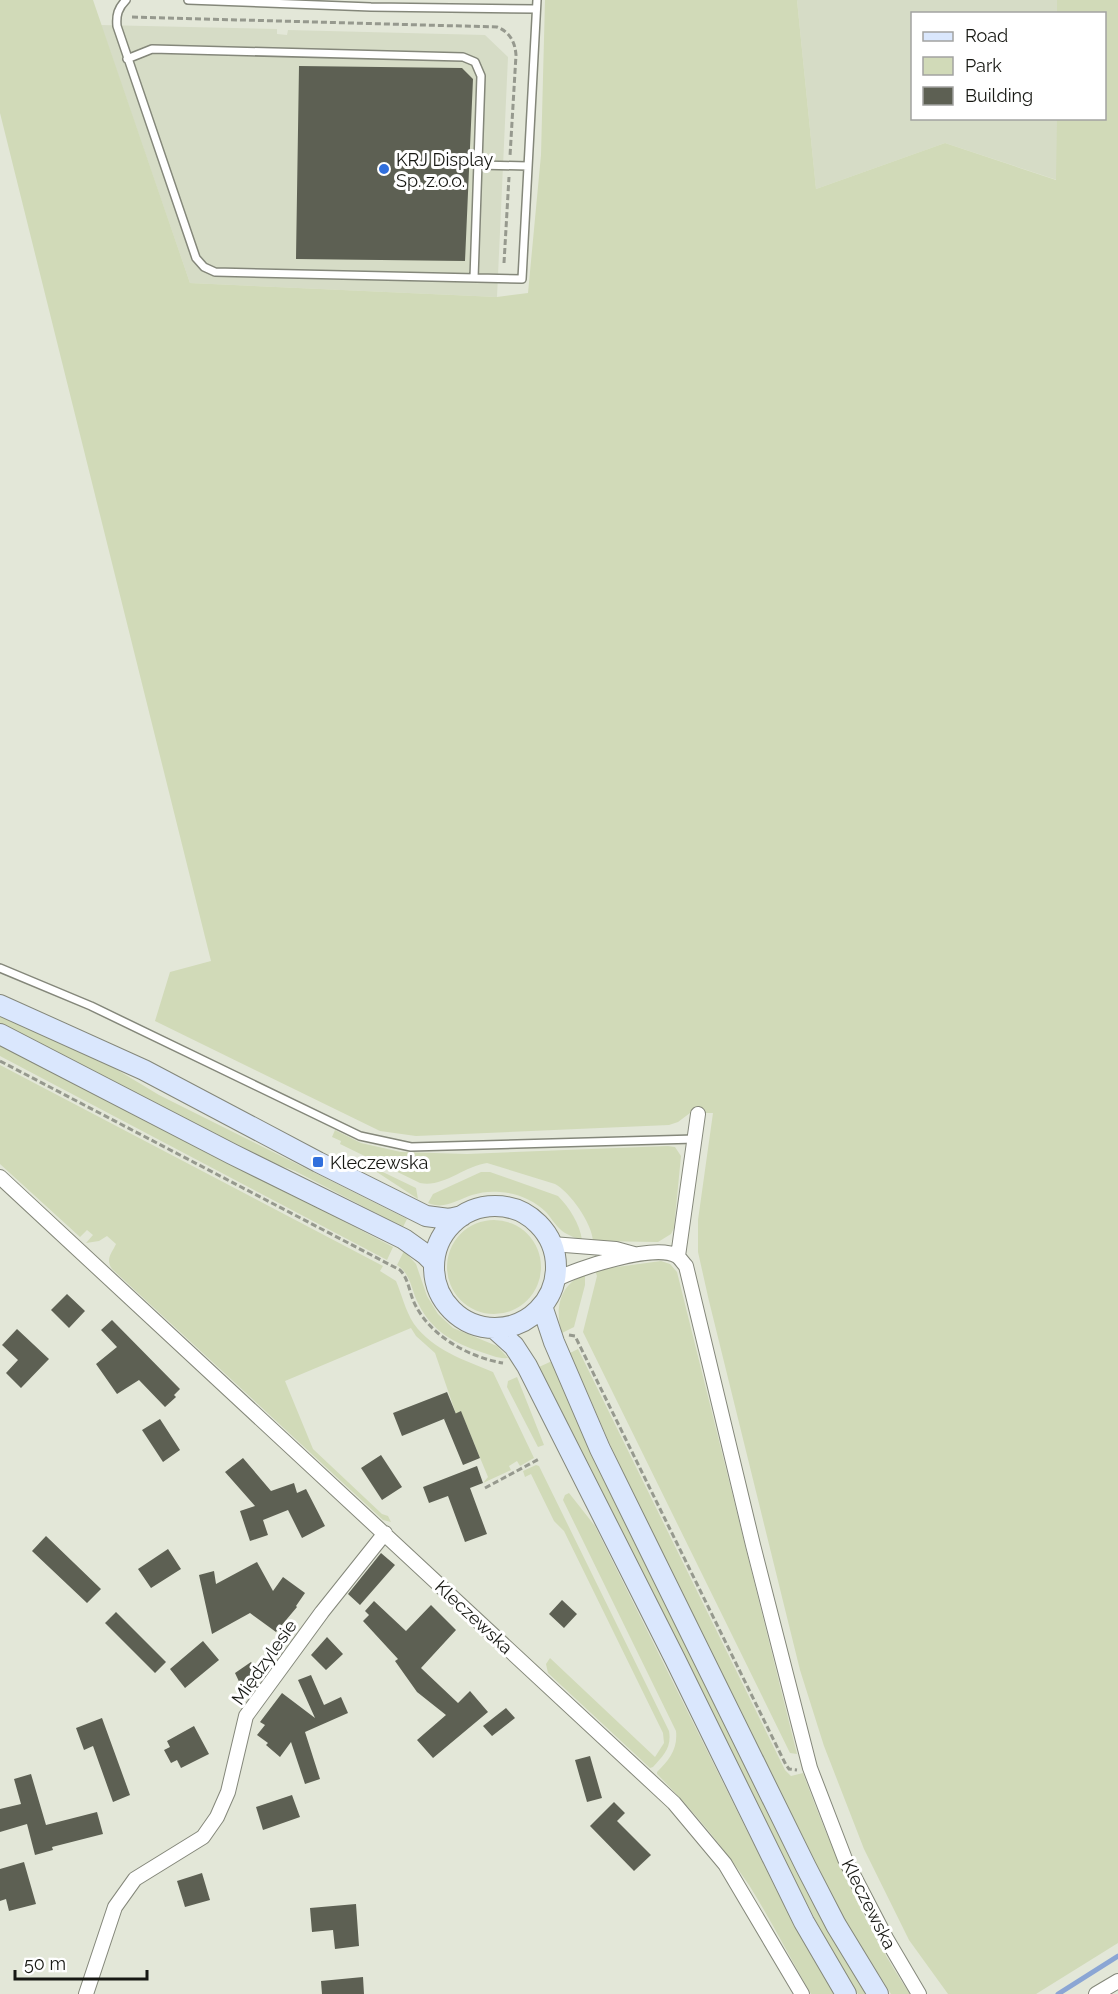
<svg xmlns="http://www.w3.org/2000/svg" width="1118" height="1994" font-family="Raleway,sans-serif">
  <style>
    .built { fill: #d6dcc6 }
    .green { fill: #d1dab8 }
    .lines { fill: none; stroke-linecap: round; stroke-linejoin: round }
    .stream { stroke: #8ba6d4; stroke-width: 5 }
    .building { fill: #5d6053 }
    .service-casing { stroke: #84877a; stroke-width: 10 }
    .minor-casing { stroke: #84877a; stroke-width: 16 }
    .secondary-casing { stroke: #84877a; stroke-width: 22 }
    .path { stroke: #96998e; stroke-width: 3; stroke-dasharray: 6 3; stroke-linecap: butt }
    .service { stroke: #fff; stroke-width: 7 }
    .minor { stroke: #fff; stroke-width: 14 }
    .secondary { stroke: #dae7fd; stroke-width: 20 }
    .poi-dot { fill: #306fdd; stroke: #fff; stroke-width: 2 }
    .labels { text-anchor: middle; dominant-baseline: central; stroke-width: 6; stroke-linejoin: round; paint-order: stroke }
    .poi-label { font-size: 18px; fill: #171813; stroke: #fff; text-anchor: start }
    .street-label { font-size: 18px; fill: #171813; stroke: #fff }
  </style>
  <rect width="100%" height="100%" fill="#e3e7d8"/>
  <path class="built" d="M797,0H1057V13L912,14V118L1057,119V180L945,143L816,189Z
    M101,25L277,29V34L287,35L288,30L485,35L508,57L497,297L190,283Z"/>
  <path class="green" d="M0,0H93L190,283L497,297L528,293L541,155L545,0H797L816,189L945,143L1056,180L1057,119L1104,118V14L1057,13V0H1118V1943L1036,1994H948L909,1940L864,1849L824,1746L800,1670L709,1301L698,1252V1220L713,1113H690L678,1122L669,1125L416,1136L380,1131L155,1021L170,972L211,961L0,113Z
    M0,1015L91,1054L159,1095L407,1219L403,1227L295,1171L246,1153L0,1026Z
    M0,1042L393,1247L387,1260L0,1056Z
    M0,1065L383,1266L380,1271L396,1281C402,1295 405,1310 414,1324C433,1350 464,1360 493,1372L534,1458L520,1466L517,1461L509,1466L511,1470L483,1483L488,1477L461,1412L456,1414L435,1353L416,1336L411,1328L285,1381L313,1449L382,1514L388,1516L391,1522L383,1520L112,1269C105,1259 112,1253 116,1244L107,1236L99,1241L86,1243L93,1235L87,1230L80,1237L0,1164Z
    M335,1130L361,1143L401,1152L467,1154L668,1146L675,1147L681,1156L674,1228L671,1234L658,1242L593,1241C592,1223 570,1192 555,1184L487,1163C464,1166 443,1188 420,1183L340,1144L341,1141L332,1137Z
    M360,1161L416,1188L418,1199Z
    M481,1172H490L558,1196C569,1207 580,1224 582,1240C576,1238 570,1236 565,1233C557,1228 552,1219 546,1212C534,1200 517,1193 500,1192C491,1191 481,1192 472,1195C457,1200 444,1210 428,1203L433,1194Z
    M447 1267a47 47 0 1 1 94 0a47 47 0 1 1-94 0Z
    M404,1251L416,1264L427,1296L438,1314L453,1328L497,1346L508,1358C499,1359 490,1355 481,1352C454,1343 432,1331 419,1305C411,1291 412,1275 397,1265Z
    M661,1261L670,1264L677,1272L797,1754L790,1753L583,1332L597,1276L595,1270Z
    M585,1274V1285L574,1327L562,1333C554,1309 560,1284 585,1274Z
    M578,1349L785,1770L791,1776L803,1773C832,1851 864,1925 910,1994H891L846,1922L819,1871L623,1474L570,1353Z
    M552,1361L594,1458L810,1898L838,1948L866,1994H858L832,1951L789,1870L539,1367Z
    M517,1377L544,1445L538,1447L507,1387L508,1381Z
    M536,1465L539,1466L669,1731C672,1748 663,1756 653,1767L650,1768L548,1673L546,1664L550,1658L655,1757L664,1743L663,1733L564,1531L554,1521L531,1474L525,1477L523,1471Z
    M569,1493L595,1526L780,1897L835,1994H811C790,1958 771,1920 749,1885C722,1845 691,1808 657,1774V1772C669,1760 678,1749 676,1731L563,1500L565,1495Z"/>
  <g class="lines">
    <path class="stream" d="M1058,1994L1118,1956"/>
  </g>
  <path class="building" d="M299,66L462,68L473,79L465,261L296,259Z
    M67,1294L85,1311L69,1328L51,1310Z
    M112,1320L180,1389L174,1395L176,1397L165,1407L139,1380L117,1394L96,1364L117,1347L101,1330Z
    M17,1329L49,1359L21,1388L6,1373L18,1360L2,1345Z
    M447,1392L456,1414L402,1436L393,1413Z
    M461,1411L480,1458L463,1465L444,1419Z
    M160,1419L180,1450L163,1462L142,1430Z
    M381,1455L402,1487L382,1500L361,1468Z
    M243,1458L271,1491L294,1483L297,1493L306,1489L325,1526L302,1538L288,1510L263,1520L268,1535L250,1541L240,1511L255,1506L225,1472Z
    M477,1466L483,1483L470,1488L487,1534L465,1542L448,1496L429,1503L423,1487Z
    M46,1536L101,1589L87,1603L32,1551Z
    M168,1549L181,1569L151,1588L138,1569Z
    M381,1553L395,1565L360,1605L348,1594Z
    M257,1562L273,1591L283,1577L305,1593L296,1606L297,1607L276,1632L250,1613L212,1634L199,1575L214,1571L216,1584Z
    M562,1600L577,1614L564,1628L549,1614Z
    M374,1601L406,1631L431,1605L456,1630L421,1668L458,1703L470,1691L488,1712L433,1758L417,1740L446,1715L417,1692L395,1661L398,1659L363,1621L369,1615L365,1611Z
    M116,1612L166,1662L155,1673L105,1623Z
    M327,1637L343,1654L326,1670L311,1655Z
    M203,1641L219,1660L185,1688L170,1669Z
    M251,1662L263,1677L243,1690L235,1673Z
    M311,1675L324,1705L341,1697L348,1713L305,1732L320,1779L305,1784L291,1742L280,1757L266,1745L268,1743L257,1735L265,1725L260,1722L282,1693L315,1718L298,1680Z
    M506,1708L515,1718L492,1736L483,1726Z
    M102,1718L130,1795L113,1802L93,1746L84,1750L76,1728Z
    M194,1726L209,1754L181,1768L177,1760L171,1763L164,1750L170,1747L167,1741Z
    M590,1756L602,1798L587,1802L575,1760Z
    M31,1774L46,1825L97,1812L103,1834L52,1847L53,1850L35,1855L27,1824L0,1832V1809L21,1804L14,1779Z
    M292,1795L300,1817L263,1830L256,1807Z
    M614,1802L625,1813L617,1821L651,1855L634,1871L590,1826Z
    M24,1862L36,1904L9,1911L6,1899L0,1901V1869Z
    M202,1873L210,1900L185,1907L177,1881Z
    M356,1904L359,1946L335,1949L333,1930L312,1932L310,1908Z
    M363,1977L364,1994H322L321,1981Z"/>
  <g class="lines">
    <defs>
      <path id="service" d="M126,0C118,8 116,15 117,26L196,258L204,267L215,272L522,279L537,0
        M188,0L371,7L536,9
        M127,59L152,49L463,57L475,62L481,76L474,278
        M478,165L528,166
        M0,968L91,1006L360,1136L411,1147L695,1139"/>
      <path id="minor" d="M0,1177L674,1803L725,1864L802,1994
        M552,1244L616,1249L634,1254
        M678,1256L698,1114
        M555,1280C577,1268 655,1243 677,1256C680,1258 683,1263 686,1266L753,1545L810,1768L845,1859L886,1938L919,1994
        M86,1994L115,1907L135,1879L203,1837L217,1817L228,1792L246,1716L322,1612L385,1533
        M1096,1994L1118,1981"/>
      <path id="secondary" d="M0,1005L144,1070L318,1162L426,1216L449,1219L462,1216
        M0,1034L232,1154L404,1239L425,1254L434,1263
        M434 1267a61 61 0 1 1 122 0a61 61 0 1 1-122 0Z
        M542,1306L554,1342L600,1449L806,1867L836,1925L878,1994
        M494,1328L514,1346L527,1366L675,1659L804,1922L846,1994"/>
    </defs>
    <use href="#service" class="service-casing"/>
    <use href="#minor" class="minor-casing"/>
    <use href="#secondary" class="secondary-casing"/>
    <path class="path" d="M132,17L497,27C510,32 515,42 516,55L510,156
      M504,263L509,177
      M0,1061L400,1270C408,1278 409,1290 413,1300C427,1334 467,1357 503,1363
      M569,1335L575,1336L786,1765L789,1769L797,1770
      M485,1488L539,1459"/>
    <use href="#service" class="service"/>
    <use href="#minor" class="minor"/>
    <use href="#secondary" class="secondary"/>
  </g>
  <g class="poi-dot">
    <circle cx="384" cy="169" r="6"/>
    <rect x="312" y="1156" width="12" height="12" rx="3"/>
  </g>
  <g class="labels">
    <g class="poi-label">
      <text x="396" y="159">KRJ Display<tspan x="396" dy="21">Sp. z.o.o.</tspan></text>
      <text x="330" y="1162">Kleczewska</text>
    </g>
    <g class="street-label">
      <text transform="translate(474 1617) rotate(43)">Kleczewska</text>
      <text transform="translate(264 1662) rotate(-55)">Międzylesie</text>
      <text transform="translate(869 1904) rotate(63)">Kleczewska</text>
    </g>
  </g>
  <rect x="911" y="12" width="195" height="108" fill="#ffffff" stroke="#a2a3a1" stroke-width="1.5"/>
  <rect x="923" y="32" width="30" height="9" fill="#dae7fd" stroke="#a2a3a1" stroke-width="1.5"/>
  <text x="965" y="42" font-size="18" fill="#171813">Road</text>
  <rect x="923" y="57" width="30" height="18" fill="#d1dab8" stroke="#a2a3a1" stroke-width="1.5"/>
  <text x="965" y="72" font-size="18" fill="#171813">Park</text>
  <rect x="923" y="87" width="30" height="18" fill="#5d6053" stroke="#a2a3a1" stroke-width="1.5"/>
  <text x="965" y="102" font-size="18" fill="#171813">Building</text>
  <path d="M15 1970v9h132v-9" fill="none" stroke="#171813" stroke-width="3"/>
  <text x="24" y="1970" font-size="18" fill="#171813" stroke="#ffffff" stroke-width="4.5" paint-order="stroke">50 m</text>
</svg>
